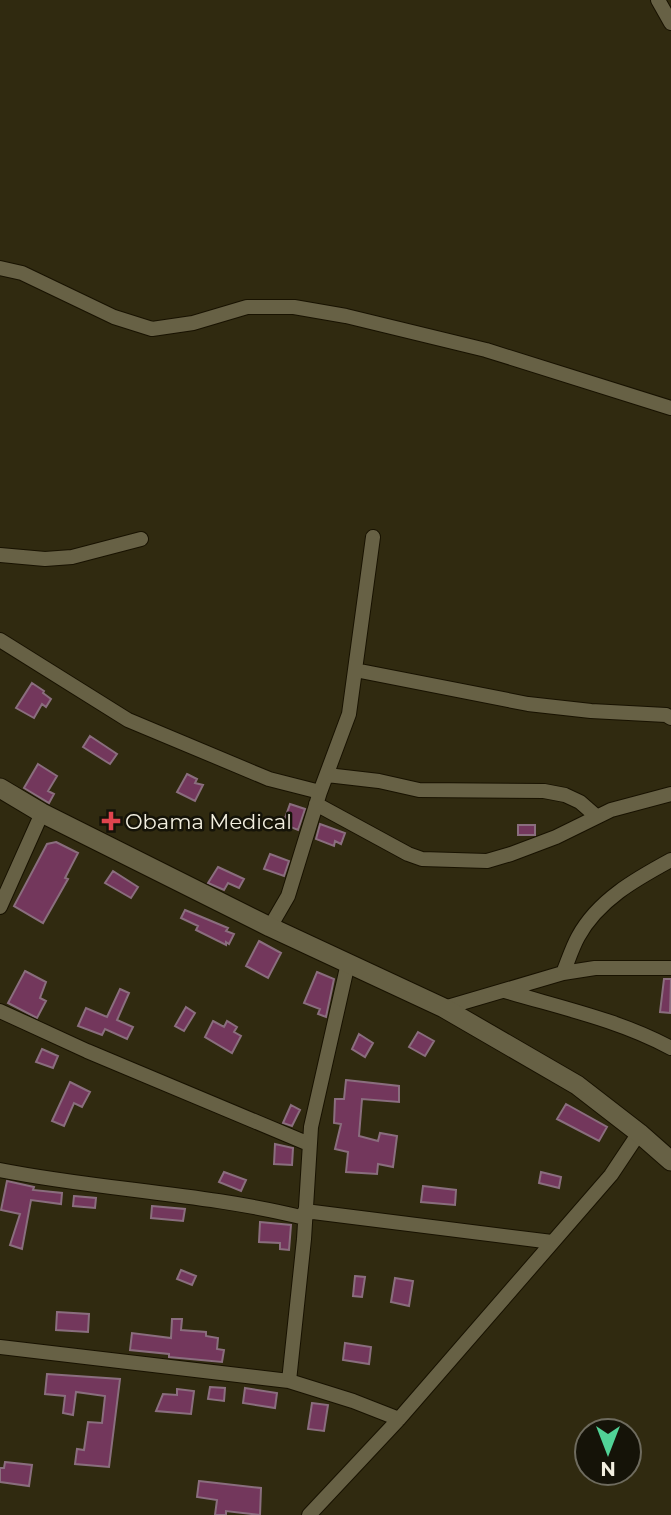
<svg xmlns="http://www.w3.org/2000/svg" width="671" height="1515" font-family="Montserrat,sans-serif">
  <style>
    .building { fill: #73375c; stroke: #8a6e7e; stroke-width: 2 }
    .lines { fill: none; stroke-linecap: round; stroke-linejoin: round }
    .street-casing { stroke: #181200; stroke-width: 16 }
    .secondary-casing { stroke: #181200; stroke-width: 21 }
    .street { stroke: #676145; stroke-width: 14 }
    .secondary { stroke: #676145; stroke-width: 19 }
    .health-dot { fill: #e0444e; stroke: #151308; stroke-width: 2.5 }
    .labels { text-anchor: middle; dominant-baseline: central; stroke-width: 5; stroke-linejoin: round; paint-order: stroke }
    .poi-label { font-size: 21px; fill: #f3efe0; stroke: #151308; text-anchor: start }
  </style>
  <rect width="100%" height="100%" fill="#302a10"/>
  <path class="building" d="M32,683L44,691L43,693L51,699L46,707L42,704L34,718L16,708Z
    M90,736L117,754L110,764L83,747Z
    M38,764L57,776L48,791L54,794L49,803L24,788Z
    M187,774L197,779L195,783L203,785L195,801L177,792Z
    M290,804L305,809L298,830L283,824Z
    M320,824L345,833L341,844L335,841L334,846L316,839Z
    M518,825H535V835H518Z
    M56,842L78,853L65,878L68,879L43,923L14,906L47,844Z
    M270,854L289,861L284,876L264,869Z
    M218,867L244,879L239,888L228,883L224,890L208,883Z
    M113,871L138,887L131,898L105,883Z
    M185,910L228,928L226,931L234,934L229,944L226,942V945L196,930L198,926L181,918Z
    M259,941L281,953L268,978L246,966Z
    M25,971L46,982L40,998L46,1001L37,1018L8,1003Z
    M317,972L334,979L326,1017L318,1014L320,1009L304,1003Z
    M664,979H671L670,1013L660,1012Z
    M120,989L129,993L117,1020L133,1027L127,1039L105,1029L102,1035L78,1026L86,1008L107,1017Z
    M186,1007L195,1013L184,1031L175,1026Z
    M213,1021L224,1027L227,1021L237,1027L234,1032L241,1036L232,1053L205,1037Z
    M418,1032L434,1041L425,1056L409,1047Z
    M359,1034L373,1043L365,1057L352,1049Z
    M42,1049L58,1056L53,1068L36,1062Z
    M346,1080L399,1086V1102L362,1099L359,1136L378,1141L380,1133L397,1136L393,1167L378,1164L377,1174L346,1172L348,1152L335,1149L341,1124L334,1123L335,1099H344Z
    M70,1082L90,1092L82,1107L74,1103L64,1126L52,1121Z
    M566,1104L607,1127L599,1141L557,1119Z
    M291,1105L300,1110L292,1126L283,1123Z
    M275,1144L293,1148L292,1165L274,1164Z
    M224,1172L246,1180L241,1191L219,1182Z
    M541,1172L561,1177L559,1188L539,1183Z
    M7,1181L34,1187L33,1190L62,1193L61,1204L31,1200L22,1249L10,1245L20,1214L1,1210Z
    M423,1186L456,1190L455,1205L421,1202Z
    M74,1196L96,1198L95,1208L73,1206Z
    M152,1206L185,1209L183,1221L151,1218Z
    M260,1222L291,1225L289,1250L280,1249V1243L259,1242Z
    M181,1270L196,1276L192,1285L177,1279Z
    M355,1276L365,1277L362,1297L353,1296Z
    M395,1278L413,1281L409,1306L391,1302Z
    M57,1312L89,1314L88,1332L56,1330Z
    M172,1319H182L181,1330L206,1332V1336L218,1338L217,1349L224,1350L222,1362L169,1357V1354L130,1350L132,1333L171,1338Z
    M345,1343L371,1347L369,1364L343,1360Z
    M47,1374L120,1379L109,1467L75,1464L77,1449L84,1450L88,1422L102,1423L105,1396L76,1392L73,1415L63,1413L65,1396L45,1394Z
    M210,1387L225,1388L224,1401L208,1399Z
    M245,1388L277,1393L275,1408L243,1403Z
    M177,1389L194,1391L191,1414L156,1411L163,1394L177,1395Z
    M312,1403L328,1405L324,1431L308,1429Z
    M5,1462L32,1465L29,1486L0,1482V1468H4Z
    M199,1481L261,1488L260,1515L226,1511V1515H215L217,1500L197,1497Z"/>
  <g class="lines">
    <defs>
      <path id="street" d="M658,0L671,23
        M0,268L22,273L114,317L152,329L193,323L247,307H294L346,316L486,350L671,408
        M0,555L45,559L72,557L141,539
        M0,640L128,720L269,779L320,792
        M355,670L528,704L591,711L666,715L671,718
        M327,775L379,781L419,790L544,791L565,795L580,802L596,816
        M316,804L408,854L422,859L487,861L511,854L556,837L611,810L671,794
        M0,907L42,813
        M270,927L288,896L320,792L349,714L373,537
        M563,973C568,961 572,948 578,937C598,900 636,879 671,860
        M505,991C562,1008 619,1020 671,1048
        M444,1008L563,973L595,968H671
        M0,1011L87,1051L309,1144
        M0,1170C101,1190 205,1193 305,1218
        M305,1211L552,1242
        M0,1347L289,1381L353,1401L399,1419
        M289,1381L304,1239L311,1127L348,963
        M309,1515L399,1419L611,1175L639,1133"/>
      <path id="secondary" d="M0,788L42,813L270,927L444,1008L577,1085L639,1133L671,1161"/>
    </defs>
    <use href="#street" class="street-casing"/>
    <use href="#secondary" class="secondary-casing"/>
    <use href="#street" class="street"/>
    <use href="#secondary" class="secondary"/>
  </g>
  <path class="health-dot" d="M107.5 810.5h7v7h7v7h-7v7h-7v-7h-7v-7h7z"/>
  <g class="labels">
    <g class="poi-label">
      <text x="125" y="821">Obama Medical</text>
    </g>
  </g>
  <g transform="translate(608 1452) rotate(180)"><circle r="33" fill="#151308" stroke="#6e6b5e" stroke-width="2"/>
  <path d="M0-5L12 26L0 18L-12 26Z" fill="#51d397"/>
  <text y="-10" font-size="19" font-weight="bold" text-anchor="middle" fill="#f3efe0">N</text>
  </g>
</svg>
